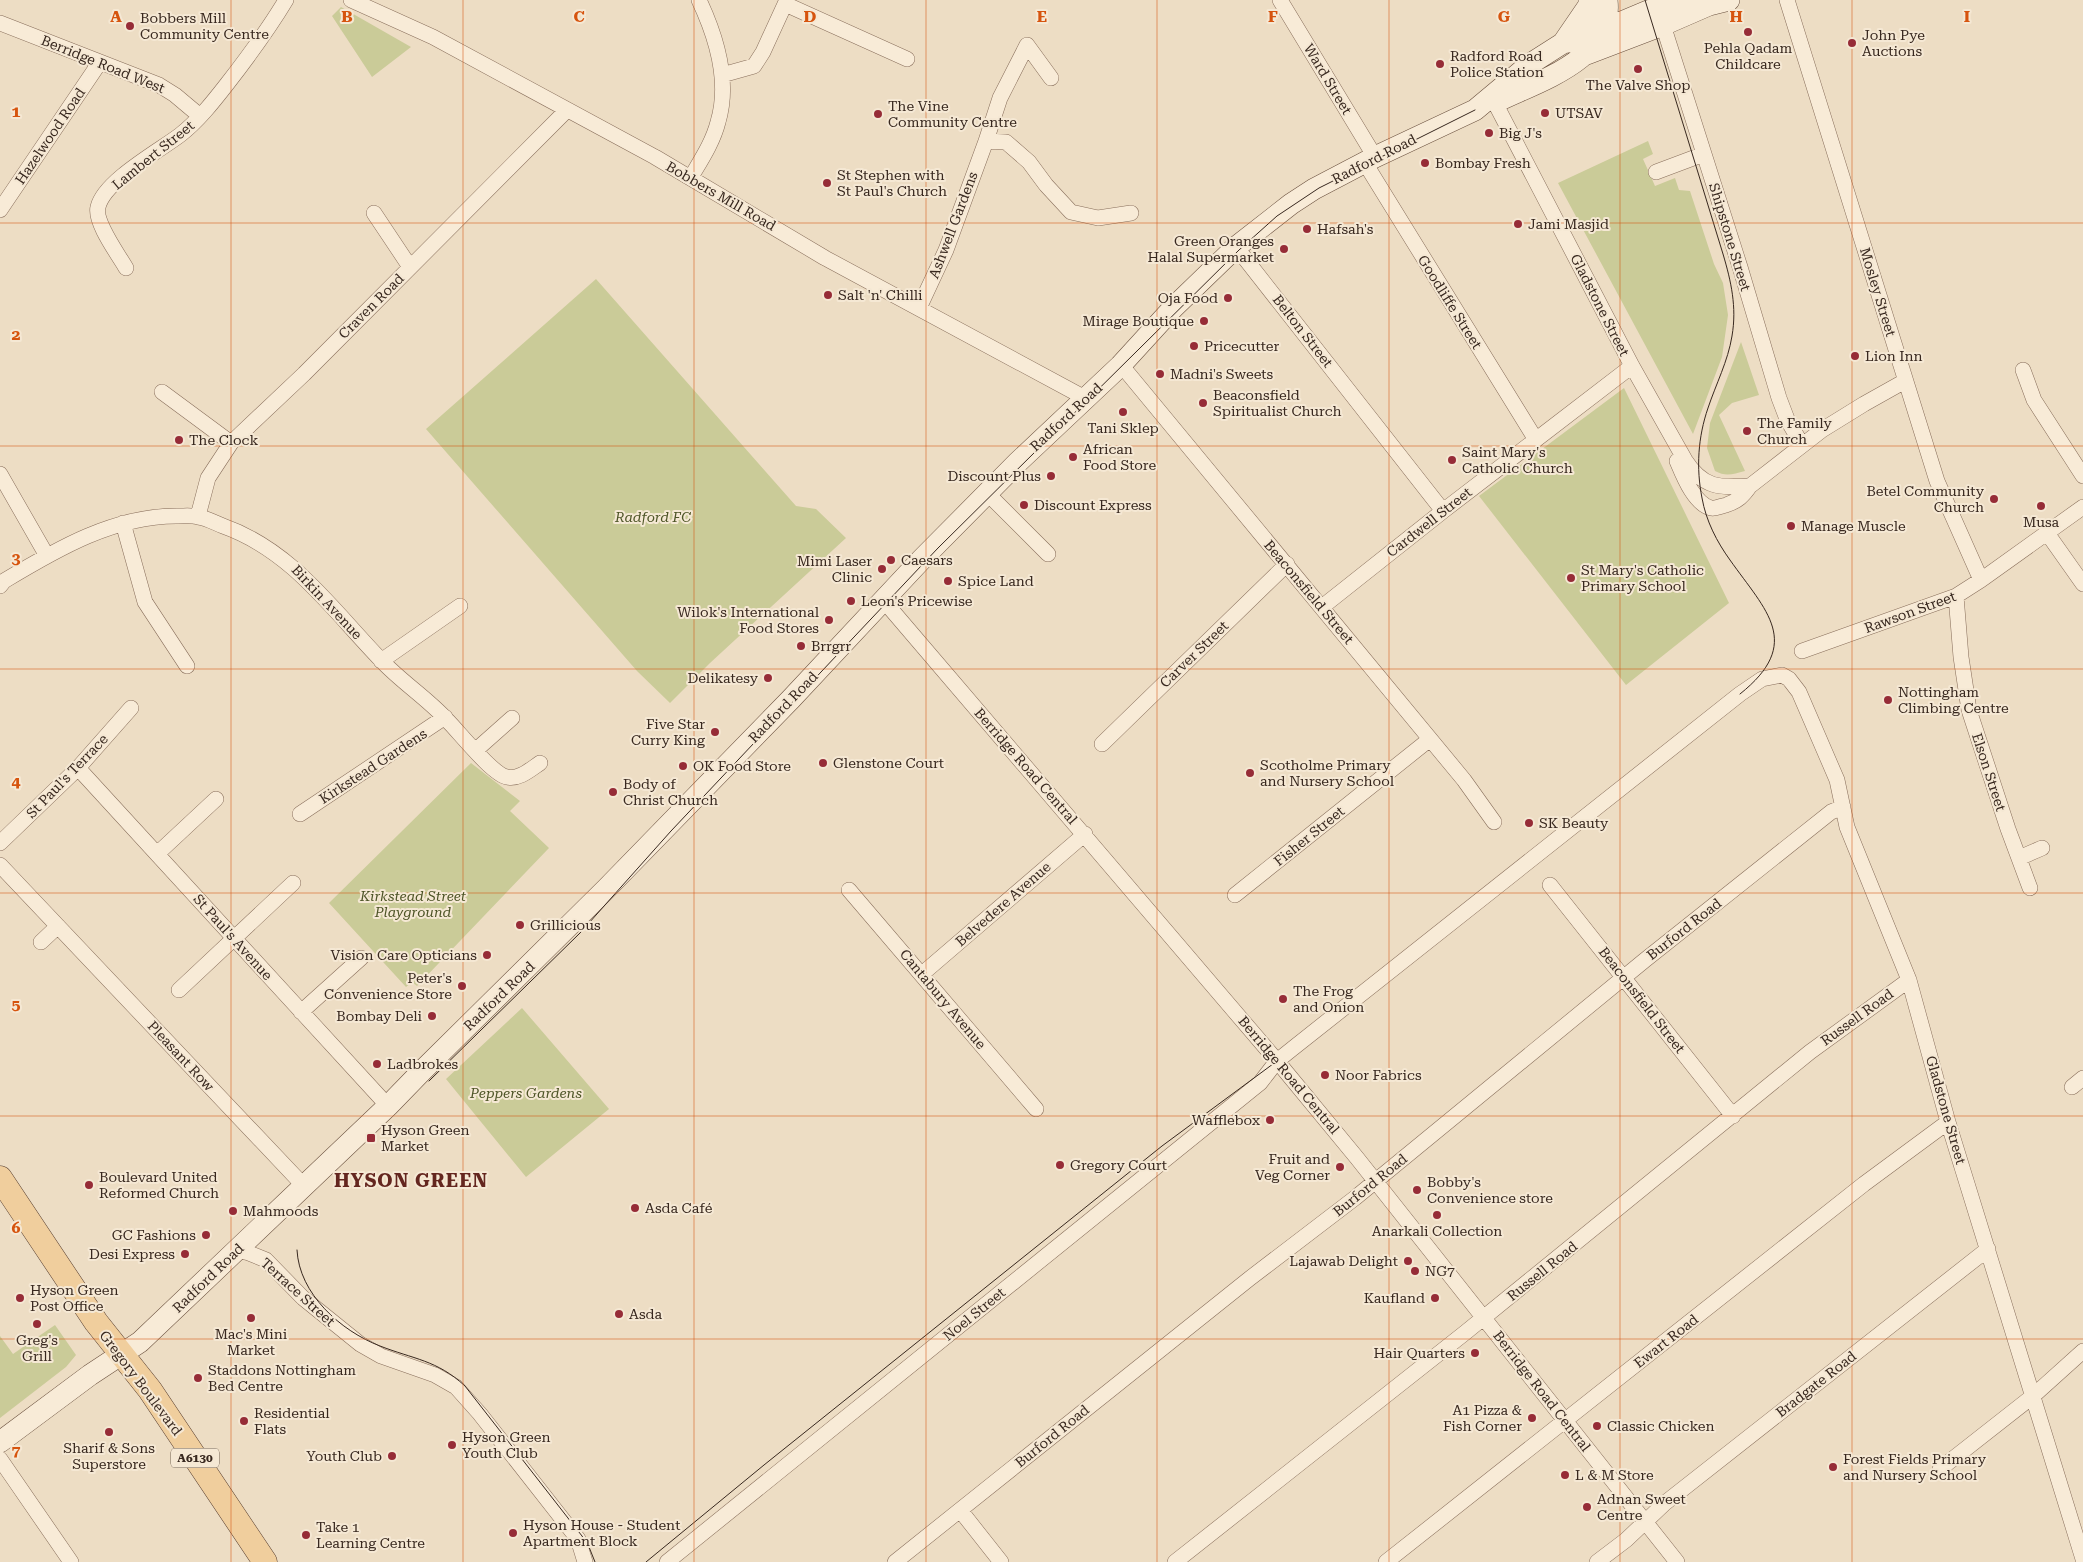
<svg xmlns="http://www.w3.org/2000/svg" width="2083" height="1562" font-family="'Roboto Serif',serif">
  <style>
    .green { fill: #cacb98 }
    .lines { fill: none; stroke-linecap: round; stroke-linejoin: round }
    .street-casing { stroke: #886e5b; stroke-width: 16 }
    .secondary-casing { stroke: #6a503e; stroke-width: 22 }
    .primary-casing { stroke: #563d2f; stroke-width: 25 }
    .street { stroke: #f8ebd7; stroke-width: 15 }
    .secondary { stroke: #f8ebd7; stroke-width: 21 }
    .primary { stroke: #f0ce9d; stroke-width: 24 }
    .tram { stroke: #38281f; stroke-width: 1 }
    .grid { fill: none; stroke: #d6540e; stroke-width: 1; stroke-opacity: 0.55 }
    .poi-dot { fill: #962c37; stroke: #f5e8d4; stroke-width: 2 }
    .labels { text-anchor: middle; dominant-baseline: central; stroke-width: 4; stroke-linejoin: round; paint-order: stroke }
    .shield { fill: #f5e8d4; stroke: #716255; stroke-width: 1 }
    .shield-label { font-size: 12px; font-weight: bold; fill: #38281f }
    .poi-label { font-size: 14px; fill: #38281f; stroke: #f5e8d4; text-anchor: start }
    .street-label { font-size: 14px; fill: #38281f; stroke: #f5e8d4 }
    .park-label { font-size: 14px; font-style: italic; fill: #4d5426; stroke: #f5e8d4 }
    .district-label { font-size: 19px; font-weight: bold; letter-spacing: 1px; fill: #64261f; stroke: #f5e8d4 }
    .grid-label { font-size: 16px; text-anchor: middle; font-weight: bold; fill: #d6540e; stroke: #f5e8d4; stroke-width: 4; stroke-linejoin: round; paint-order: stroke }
  </style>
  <rect width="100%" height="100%" fill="#edddc4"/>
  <path class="green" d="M341,7L411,47L372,77L332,16Z
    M1648,141L1653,154L1643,159L1655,186L1675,178L1679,190L1690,191L1714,264L1723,283L1728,315L1722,357L1693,434L1558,183Z
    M596,279L796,506L816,509L846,538L710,663L670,703L637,671L426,429Z
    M1741,342L1759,395L1732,403L1719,415L1745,471C1733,474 1726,477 1715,471L1707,448L1710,423Z
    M1624,388L1729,603L1626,685L1479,496Z
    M471,763L520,801L510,811L549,848L417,986L412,982L406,987L329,903Z
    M522,1008L609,1109L526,1177L446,1079Z
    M55,1325L76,1355L66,1367L0,1418V1336L13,1354Z"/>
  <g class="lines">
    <defs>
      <path id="street" d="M351,0L433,37L655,157L825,258L1087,399
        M1280,0L1375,157
        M1787,0L1937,481L1981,580
        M0,23L159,85L175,95L200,116
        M1663,25L1740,267L1779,398L1787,419L1802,445
        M722,75L754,66L763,52L785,4L907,59
        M1492,97L1632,366L1685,460C1703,488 1719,488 1750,486
        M986,141L1000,98L1027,45L1051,78
        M1365,163L1536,440
        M1656,172L1704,154
        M691,177C701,160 713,142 718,122C730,82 716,36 699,0
        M0,210L100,62
        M374,213L410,267
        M1236,247L1443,511
        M126,268C118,254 94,222 98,207C104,181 159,151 180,135C198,121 213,102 227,84C248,57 268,30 286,0
        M919,308L946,250L986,141L1006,142L1029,162L1046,185L1071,212L1098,218L1131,213
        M1120,366H1122L1464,780L1494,822
        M2023,370L2034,400L2083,476
        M162,392L231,443
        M1677,461C1683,475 1694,504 1711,508C1716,509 1721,506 1726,505C1738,501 1743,496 1750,486L1822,430L1864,404L1905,381
        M0,474L47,556
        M987,493L1048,554
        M198,516L208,478L231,443L304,374L567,110
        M123,523L145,602L187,666
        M2047,533L2083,584
        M0,586L4,581C57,549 115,515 179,516C185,516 192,515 198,517C207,518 215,523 223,526C291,550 331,608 380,659C400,681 427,698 447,720C459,732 493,775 507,777C519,780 531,769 540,763
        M1956,596L1961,657L1969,710L2008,829L2030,888
        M884,601L1277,1061L1357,1158L1677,1562
        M1322,607L1443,511L1632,366
        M1802,651L1956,596L1981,580L2083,507
        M381,661L460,606
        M1102,744L1287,564
        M476,750L512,718
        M78,768L388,1106
        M300,814L445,717
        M0,843L78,768L131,708
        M157,854L216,799
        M2019,858L2042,848
        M0,865L304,1186
        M1550,885L1733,1116
        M849,890L1036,1109
        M1235,895L1430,739
        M41,942L58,926
        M922,974L1085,834
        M179,990L293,883
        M301,1012L361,958
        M2072,1087L2083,1078
        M237,1250L249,1253L266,1260L303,1298L360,1344L381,1356L435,1375L456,1387L480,1414L578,1539L585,1562
        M0,1459L71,1562
        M1940,1469L2033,1396L2083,1351
        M960,1510L1001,1562
        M667,1562L1260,1083L1277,1061L1292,1049L1740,694L1762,679L1782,675L1789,679L1799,692L1837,780L1847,827L1909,980L1948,1122L2083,1559
        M895,1562L1249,1279L1355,1198L1645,960L1831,812L1843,807
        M1175,1562L1466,1332L1810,1052L1909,980
        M1386,1562L1864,1184L1948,1122
        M1597,1562L1626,1540L1665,1503L1988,1249"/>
      <path id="secondary" d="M1589,5L1596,22L1611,33
        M1563,43L1589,5V0
        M1587,54L1663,25L1709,5L1729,0
        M1496,102C1538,81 1614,60 1607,0
        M0,1442L90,1375L140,1342L388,1106L421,1072L607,888L791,699L921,560L1018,462L1120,366L1173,308L1236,247L1291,204L1314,189L1375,157L1475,110L1530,64L1563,43L1579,40L1648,11L1672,3L1709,5"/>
      <path id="primary" d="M0,1178L96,1322L150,1390L265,1562"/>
    </defs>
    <use href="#street" class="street-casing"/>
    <use href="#secondary" class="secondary-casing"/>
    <use href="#primary" class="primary-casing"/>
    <use href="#street" class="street"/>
    <use href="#secondary" class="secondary"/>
    <use href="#primary" class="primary"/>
    <path class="tram" d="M1645,0L1723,254C1731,281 1737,307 1732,336C1728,361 1716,384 1708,408C1698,437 1696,468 1702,498C1706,521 1717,542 1730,560C1766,611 1804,643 1740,694
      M429,1081L580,933L671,831L938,548L1239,250L1277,216L1319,188L1475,110
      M297,1250C299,1294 341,1331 380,1346C413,1359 437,1360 465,1386L582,1536L589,1547L595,1562
      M646,1562L764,1465L1162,1146L1277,1061"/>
  </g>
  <path class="grid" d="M231,0V1562M463,0V1562M694,0V1562M926,0V1562M1157,0V1562M1389,0V1562M1620,0V1562M1852,0V1562M0,223H2083M0,446H2083M0,669H2083M0,893H2083M0,1116H2083M0,1339H2083"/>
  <g class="poi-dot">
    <circle cx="130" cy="26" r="5"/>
    <circle cx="1748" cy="32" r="5"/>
    <circle cx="1852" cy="43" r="5"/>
    <circle cx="1440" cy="64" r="5"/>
    <circle cx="1638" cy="69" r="5"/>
    <circle cx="1545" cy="113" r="5"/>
    <circle cx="878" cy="114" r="5"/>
    <circle cx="1489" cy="133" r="5"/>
    <circle cx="1425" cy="163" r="5"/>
    <circle cx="827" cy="183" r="5"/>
    <circle cx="1518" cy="224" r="5"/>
    <circle cx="1307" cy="229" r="5"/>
    <circle cx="1284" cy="249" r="5"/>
    <circle cx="828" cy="295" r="5"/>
    <circle cx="1228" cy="298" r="5"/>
    <circle cx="1204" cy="321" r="5"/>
    <circle cx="1194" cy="346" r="5"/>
    <circle cx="1855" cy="356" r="5"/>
    <circle cx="1160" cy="374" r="5"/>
    <circle cx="1203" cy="403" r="5"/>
    <circle cx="1123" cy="412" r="5"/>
    <circle cx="1747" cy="431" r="5"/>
    <circle cx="179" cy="440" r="5"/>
    <circle cx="1073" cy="457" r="5"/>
    <circle cx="1452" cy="460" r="5"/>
    <circle cx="1051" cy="476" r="5"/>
    <circle cx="1994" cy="499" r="5"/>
    <circle cx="1024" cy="505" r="5"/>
    <circle cx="2041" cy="506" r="5"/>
    <circle cx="1791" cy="526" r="5"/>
    <circle cx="891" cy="560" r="5"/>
    <circle cx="882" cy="569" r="5"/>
    <circle cx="1571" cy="578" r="5"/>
    <circle cx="948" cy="581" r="5"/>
    <circle cx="851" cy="601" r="5"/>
    <circle cx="829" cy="620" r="5"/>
    <circle cx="801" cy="646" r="5"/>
    <circle cx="768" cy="678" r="5"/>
    <circle cx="1888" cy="700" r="5"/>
    <circle cx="715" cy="732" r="5"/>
    <circle cx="823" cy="763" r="5"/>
    <circle cx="683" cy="766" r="5"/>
    <circle cx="1250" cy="773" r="5"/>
    <circle cx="613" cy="792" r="5"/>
    <circle cx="1529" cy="823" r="5"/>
    <circle cx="520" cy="925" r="5"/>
    <circle cx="487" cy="955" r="5"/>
    <circle cx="462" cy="986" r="5"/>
    <circle cx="1283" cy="999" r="5"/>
    <circle cx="432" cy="1016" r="5"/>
    <circle cx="377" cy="1064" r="5"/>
    <circle cx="1325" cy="1075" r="5"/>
    <circle cx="1270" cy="1120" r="5"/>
    <rect x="366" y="1133" width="10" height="10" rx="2.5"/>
    <circle cx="1060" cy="1165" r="5"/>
    <circle cx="1340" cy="1167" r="5"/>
    <circle cx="89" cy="1185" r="5"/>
    <circle cx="1417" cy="1190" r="5"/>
    <circle cx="635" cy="1208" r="5"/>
    <circle cx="233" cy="1211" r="5"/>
    <circle cx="1437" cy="1215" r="5"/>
    <circle cx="206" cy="1235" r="5"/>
    <circle cx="185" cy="1254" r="5"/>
    <circle cx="1408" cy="1261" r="5"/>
    <circle cx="1415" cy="1271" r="5"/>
    <circle cx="20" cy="1298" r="5"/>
    <circle cx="1435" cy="1298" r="5"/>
    <circle cx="619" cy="1314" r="5"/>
    <circle cx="251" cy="1318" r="5"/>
    <circle cx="37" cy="1324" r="5"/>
    <circle cx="1475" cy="1353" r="5"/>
    <circle cx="198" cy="1378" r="5"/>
    <circle cx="1532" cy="1418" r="5"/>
    <circle cx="244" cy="1421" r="5"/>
    <circle cx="1597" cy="1426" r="5"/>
    <circle cx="109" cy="1432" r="5"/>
    <circle cx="452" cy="1445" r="5"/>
    <circle cx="392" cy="1456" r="5"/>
    <circle cx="1833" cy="1467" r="5"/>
    <circle cx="1565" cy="1475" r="5"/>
    <circle cx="1587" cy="1507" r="5"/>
    <circle cx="513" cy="1533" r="5"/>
    <circle cx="306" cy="1535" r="5"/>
  </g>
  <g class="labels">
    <rect class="shield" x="171" y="1448.5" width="48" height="19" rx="4"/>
    <g class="shield-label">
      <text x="195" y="1458">A6130</text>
    </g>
    <g class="poi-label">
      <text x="140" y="18">Bobbers Mill<tspan x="140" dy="16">Community Centre</tspan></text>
      <text x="1862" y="35">John Pye<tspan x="1862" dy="16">Auctions</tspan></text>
      <text x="1748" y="48" text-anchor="middle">Pehla Qadam<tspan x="1748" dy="16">Childcare</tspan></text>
      <text x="1450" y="56">Radford Road<tspan x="1450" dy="16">Police Station</tspan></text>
      <text x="1638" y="85" text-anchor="middle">The Valve Shop</text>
      <text x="888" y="106">The Vine<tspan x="888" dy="16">Community Centre</tspan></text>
      <text x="1555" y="113">UTSAV</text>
      <text x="1499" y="133">Big J's</text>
      <text x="1435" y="163">Bombay Fresh</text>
      <text x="837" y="175">St Stephen with<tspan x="837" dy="16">St Paul's Church</tspan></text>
      <text x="1528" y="224">Jami Masjid</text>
      <text x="1317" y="229">Hafsah's</text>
      <text x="1274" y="241" text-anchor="end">Green Oranges<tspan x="1274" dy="16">Halal Supermarket</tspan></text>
      <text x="838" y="295">Salt 'n' Chilli</text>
      <text x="1218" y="298" text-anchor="end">Oja Food</text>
      <text x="1194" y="321" text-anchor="end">Mirage Boutique</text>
      <text x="1204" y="346">Pricecutter</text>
      <text x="1865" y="356">Lion Inn</text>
      <text x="1170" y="374">Madni's Sweets</text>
      <text x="1213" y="395">Beaconsfield<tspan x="1213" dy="16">Spiritualist Church</tspan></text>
      <text x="1757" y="423">The Family<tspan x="1757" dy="16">Church</tspan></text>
      <text x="1123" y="428" text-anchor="middle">Tani Sklep</text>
      <text x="189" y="440">The Clock</text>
      <text x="1083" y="449">African<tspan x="1083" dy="16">Food Store</tspan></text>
      <text x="1462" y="452">Saint Mary's<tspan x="1462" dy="16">Catholic Church</tspan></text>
      <text x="1041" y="476" text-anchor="end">Discount Plus</text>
      <text x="1984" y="491" text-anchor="end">Betel Community<tspan x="1984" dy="16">Church</tspan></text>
      <text x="1034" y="505">Discount Express</text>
      <text x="2041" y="522" text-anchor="middle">Musa</text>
      <text x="1801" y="526">Manage Muscle</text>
      <text x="901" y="560">Caesars</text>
      <text x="872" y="561" text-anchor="end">Mimi Laser<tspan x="872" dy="16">Clinic</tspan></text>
      <text x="1581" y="570">St Mary's Catholic<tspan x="1581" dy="16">Primary School</tspan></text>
      <text x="958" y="581">Spice Land</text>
      <text x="861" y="601">Leon's Pricewise</text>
      <text x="819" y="612" text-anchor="end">Wilok's International<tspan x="819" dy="16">Food Stores</tspan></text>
      <text x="811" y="646">Brrgrr</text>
      <text x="758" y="678" text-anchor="end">Delikatesy</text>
      <text x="1898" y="692">Nottingham<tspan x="1898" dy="16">Climbing Centre</tspan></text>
      <text x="705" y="724" text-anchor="end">Five Star<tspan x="705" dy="16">Curry King</tspan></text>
      <text x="833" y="763">Glenstone Court</text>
      <text x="1260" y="765">Scotholme Primary<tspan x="1260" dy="16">and Nursery School</tspan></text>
      <text x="693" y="766">OK Food Store</text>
      <text x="623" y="784">Body of<tspan x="623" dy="16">Christ Church</tspan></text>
      <text x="1539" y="823">SK Beauty</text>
      <text x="530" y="925">Grillicious</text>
      <text x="477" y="955" text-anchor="end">Vision Care Opticians</text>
      <text x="452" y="978" text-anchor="end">Peter's<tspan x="452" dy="16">Convenience Store</tspan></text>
      <text x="1293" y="991">The Frog<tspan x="1293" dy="16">and Onion</tspan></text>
      <text x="422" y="1016" text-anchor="end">Bombay Deli</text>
      <text x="387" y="1064">Ladbrokes</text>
      <text x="1335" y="1075">Noor Fabrics</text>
      <text x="1260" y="1120" text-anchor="end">Wafflebox</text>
      <text x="381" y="1130">Hyson Green<tspan x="381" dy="16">Market</tspan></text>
      <text x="1330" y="1159" text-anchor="end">Fruit and<tspan x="1330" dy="16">Veg Corner</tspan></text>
      <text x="1070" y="1165">Gregory Court</text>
      <text x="99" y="1177">Boulevard United<tspan x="99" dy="16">Reformed Church</tspan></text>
      <text x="1427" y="1182">Bobby's<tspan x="1427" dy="16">Convenience store</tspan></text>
      <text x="645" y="1208">Asda Café</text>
      <text x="243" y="1211">Mahmoods</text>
      <text x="1437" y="1231" text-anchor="middle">Anarkali Collection</text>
      <text x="196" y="1235" text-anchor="end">GC Fashions</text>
      <text x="175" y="1254" text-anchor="end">Desi Express</text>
      <text x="1398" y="1261" text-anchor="end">Lajawab Delight</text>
      <text x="1425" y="1271">NG7</text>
      <text x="30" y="1290">Hyson Green<tspan x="30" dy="16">Post Office</tspan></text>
      <text x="1425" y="1298" text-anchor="end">Kaufland</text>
      <text x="629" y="1314">Asda</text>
      <text x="251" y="1334" text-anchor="middle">Mac's Mini<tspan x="251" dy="16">Market</tspan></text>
      <text x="37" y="1340" text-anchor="middle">Greg's<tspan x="37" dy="16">Grill</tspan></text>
      <text x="1465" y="1353" text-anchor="end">Hair Quarters</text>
      <text x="208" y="1370">Staddons Nottingham<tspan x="208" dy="16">Bed Centre</tspan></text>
      <text x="1522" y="1410" text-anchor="end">A1 Pizza &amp;<tspan x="1522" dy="16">Fish Corner</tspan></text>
      <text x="254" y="1413">Residential<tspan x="254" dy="16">Flats</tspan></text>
      <text x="1607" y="1426">Classic Chicken</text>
      <text x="462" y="1437">Hyson Green<tspan x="462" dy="16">Youth Club</tspan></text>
      <text x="109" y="1448" text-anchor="middle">Sharif &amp; Sons<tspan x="109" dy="16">Superstore</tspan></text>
      <text x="382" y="1456" text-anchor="end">Youth Club</text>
      <text x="1843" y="1459">Forest Fields Primary<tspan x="1843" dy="16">and Nursery School</tspan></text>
      <text x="1575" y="1475">L &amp; M Store</text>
      <text x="1597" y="1499">Adnan Sweet<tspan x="1597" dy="16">Centre</tspan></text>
      <text x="523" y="1525">Hyson House - Student<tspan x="523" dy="16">Apartment Block</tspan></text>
      <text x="316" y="1527">Take 1<tspan x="316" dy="16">Learning Centre</tspan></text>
    </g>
    <g class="street-label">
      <text transform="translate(103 64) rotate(22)">Berridge Road West</text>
      <text transform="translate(1328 79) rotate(59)">Ward Street</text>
      <text transform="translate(50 136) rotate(-56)">Hazelwood Road</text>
      <text transform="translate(153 155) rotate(-39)">Lambert Street</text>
      <text transform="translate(1374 159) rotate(-27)">Radford Road</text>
      <text transform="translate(721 196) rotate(30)">Bobbers Mill Road</text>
      <text transform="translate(953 225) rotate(-69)">Ashwell Gardens</text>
      <text transform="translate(1730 237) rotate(73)">Shipstone Street</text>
      <text transform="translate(1878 292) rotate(73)">Mosley Street</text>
      <text transform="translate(1450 302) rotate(58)">Goodliffe Street</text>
      <text transform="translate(1600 305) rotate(63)">Gladstone Street</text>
      <text transform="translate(371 306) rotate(-45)">Craven Road</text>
      <text transform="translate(1303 331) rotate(52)">Belton Street</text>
      <text transform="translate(1066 417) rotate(-43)">Radford Road</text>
      <text transform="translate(1429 522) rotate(-38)">Cardwell Street</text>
      <text transform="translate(1309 592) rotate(50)">Beaconsfield Street</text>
      <text transform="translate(327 602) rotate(47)">Birkin Avenue</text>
      <text transform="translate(1910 612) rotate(-20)">Rawson Street</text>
      <text transform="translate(1194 654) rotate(-44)">Carver Street</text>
      <text transform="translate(783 707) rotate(-46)">Radford Road</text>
      <text transform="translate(373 766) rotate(-33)">Kirkstead Gardens</text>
      <text transform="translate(1026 766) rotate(49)">Berridge Road Central</text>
      <text transform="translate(1989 772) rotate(72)">Elson Street</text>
      <text transform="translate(67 776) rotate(-46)">St Paul's Terrace</text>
      <text transform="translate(1309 836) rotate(-39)">Fisher Street</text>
      <text transform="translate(1003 904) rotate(-41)">Belvedere Avenue</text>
      <text transform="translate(1684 929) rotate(-38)">Burford Road</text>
      <text transform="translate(233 937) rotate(48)">St Paul's Avenue</text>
      <text transform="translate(499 996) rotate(-44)">Radford Road</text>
      <text transform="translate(943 999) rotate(50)">Cantabury Avenue</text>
      <text transform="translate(1642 1000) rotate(52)">Beaconsfield Street</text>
      <text transform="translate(1857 1017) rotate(-36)">Russell Road</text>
      <text transform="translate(181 1056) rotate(47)">Pleasant Row</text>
      <text transform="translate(1289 1075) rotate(50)">Berridge Road Central</text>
      <text transform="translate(1946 1110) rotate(74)">Gladstone Street</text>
      <text transform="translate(1370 1185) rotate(-39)">Burford Road</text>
      <text transform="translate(1542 1271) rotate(-39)">Russell Road</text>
      <text transform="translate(208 1278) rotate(-44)">Radford Road</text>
      <text transform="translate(298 1292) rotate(42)">Terrace Street</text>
      <text transform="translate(974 1314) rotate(-39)">Noel Street</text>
      <text transform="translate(1666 1341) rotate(-38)">Ewart Road</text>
      <text transform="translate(141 1383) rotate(53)">Gregory Boulevard</text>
      <text transform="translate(1816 1384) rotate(-38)">Bradgate Road</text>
      <text transform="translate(1542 1391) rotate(52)">Berridge Road Central</text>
      <text transform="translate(1052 1436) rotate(-39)">Burford Road</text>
    </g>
    <g class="park-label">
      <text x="653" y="517">Radford FC</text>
      <text x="413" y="896">Kirkstead Street<tspan x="413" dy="16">Playground</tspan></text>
      <text x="526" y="1093">Peppers Gardens</text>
    </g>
    <g class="district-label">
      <text x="411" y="1180">HYSON GREEN</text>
    </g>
  </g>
  <g class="grid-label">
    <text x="116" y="22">A</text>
    <text x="347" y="22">B</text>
    <text x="579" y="22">C</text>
    <text x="810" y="22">D</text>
    <text x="1042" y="22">E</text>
    <text x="1273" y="22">F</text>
    <text x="1504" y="22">G</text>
    <text x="1736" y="22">H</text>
    <text x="1967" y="22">I</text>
    <text x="16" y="117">1</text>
    <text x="16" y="340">2</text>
    <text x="16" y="564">3</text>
    <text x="16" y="787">4</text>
    <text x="16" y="1010">5</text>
    <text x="16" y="1233">6</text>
    <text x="16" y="1456">7</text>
  </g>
</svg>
